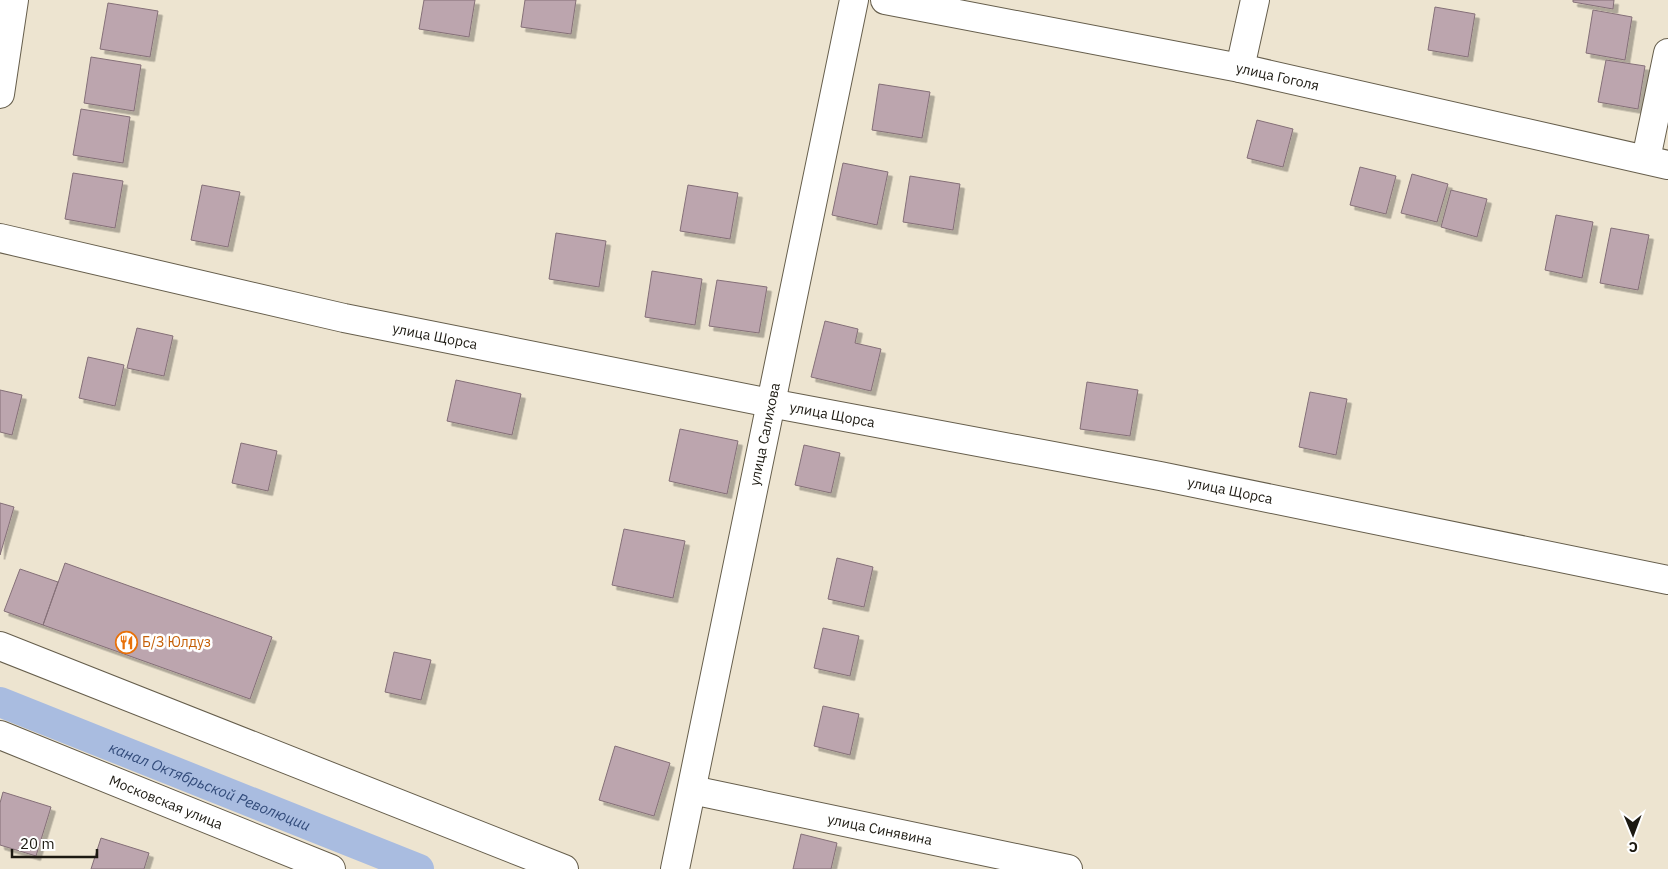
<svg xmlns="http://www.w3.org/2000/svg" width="1668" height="869" font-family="'IBM Plex Sans',sans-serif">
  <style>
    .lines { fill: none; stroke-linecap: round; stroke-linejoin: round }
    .canal { stroke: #a9bce0; stroke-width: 30 }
    .building { fill: #bca5ae; stroke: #846f77; filter: url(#shadow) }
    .minor-casing { stroke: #665e4c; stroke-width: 30 }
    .minor { stroke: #fff; stroke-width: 28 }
    .labels { text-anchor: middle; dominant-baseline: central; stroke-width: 5; stroke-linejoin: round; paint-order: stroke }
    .street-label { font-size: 14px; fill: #1c1911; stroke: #fff }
    .food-label { font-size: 14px; fill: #c56008; stroke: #fff; text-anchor: start }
    .water-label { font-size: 15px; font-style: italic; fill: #324b7a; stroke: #fff }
  </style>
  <defs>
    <filter id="shadow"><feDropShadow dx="4.5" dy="4.5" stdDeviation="0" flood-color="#0004"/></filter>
  </defs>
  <rect width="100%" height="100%" fill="#ede4d0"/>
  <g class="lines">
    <path class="canal" id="s1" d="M0,702L419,869"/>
  </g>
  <path class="building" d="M424,0H475L469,37L419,29Z
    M525,0H576L571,34L521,27Z
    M1573,0H1614L1613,9L1573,2Z
    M108,3L158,11L150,57L100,49Z
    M1435,7L1475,14L1468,57L1428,50Z
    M1593,10L1632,17L1625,60L1586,53Z
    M91,57L141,65L134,111L84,103Z
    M1606,60L1645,66L1638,109L1598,102Z
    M879,84L930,92L922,138L872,130Z
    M81,109L130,117L123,163L73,155Z
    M1257,120L1293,129L1283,167L1247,158Z
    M843,163L888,172L877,225L832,215Z
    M1360,167L1396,176L1386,214L1350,205Z
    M73,173L123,181L115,228L65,219Z
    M1412,174L1448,184L1437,222L1401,213Z
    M910,176L960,184L953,230L903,222Z
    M202,185L240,192L228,247L191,240Z
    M688,185L738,193L730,239L680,231Z
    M1451,190L1487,199L1477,237L1441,227Z
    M1556,215L1593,222L1582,278L1545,270Z
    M1611,228L1649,235L1638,290L1600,283Z
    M556,233L606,241L599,287L549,279Z
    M652,271L702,279L695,325L645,317Z
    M717,280L767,287L759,333L709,326Z
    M825,321L858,329L855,343L881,349L871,391L811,377Z
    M137,328L173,336L164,376L127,368Z
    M88,357L124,365L115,406L79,398Z
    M456,380L521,394L512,435L447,421Z
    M1087,382L1138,390L1130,436L1080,429Z
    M0,390L22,395L12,435L0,432Z
    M1310,392L1347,399L1336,455L1299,447Z
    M680,429L738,441L727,494L669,481Z
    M241,443L277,451L268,491L232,483Z
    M804,445L840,453L831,493L795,485Z
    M0,503L14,507L0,555Z
    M624,529L685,541L673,598L612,585Z
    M837,558L873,567L864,607L828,599Z
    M65,563L272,637L250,699L43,625Z
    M20,569L58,582L43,625L4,611Z
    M823,628L859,636L850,676L814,668Z
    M394,652L431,660L421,700L385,692Z
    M823,706L859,714L850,755L814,746Z
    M615,746L670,763L654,816L599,800Z
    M3,792L51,807L36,856L0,845V803Z
    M801,834L837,843L831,869H793Z
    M101,838L149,853L144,869H91Z"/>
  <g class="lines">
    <defs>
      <g id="minor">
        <path id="s2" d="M885,0L1240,68L1668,165"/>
        <path d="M1240,68L1255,0"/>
        <path d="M0,94L14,0"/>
        <path d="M1646,159L1668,53"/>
        <path id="s3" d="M0,238L344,318L770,403L1160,476L1668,580"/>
        <path d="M0,646L564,869"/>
        <path id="s4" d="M0,735L331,869"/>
        <path id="s5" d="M692,790L1068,869"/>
        <path id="s6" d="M675,869L854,0"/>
      </g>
    </defs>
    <use href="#minor" class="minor-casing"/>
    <use href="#minor" class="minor"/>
  </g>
  <defs>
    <symbol id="restaurant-ring" viewBox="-11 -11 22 22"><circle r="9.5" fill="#fff" stroke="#e8710a" stroke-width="1.5"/><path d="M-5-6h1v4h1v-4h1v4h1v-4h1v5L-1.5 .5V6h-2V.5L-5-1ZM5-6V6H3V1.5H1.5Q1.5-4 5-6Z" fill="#e8710a"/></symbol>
  </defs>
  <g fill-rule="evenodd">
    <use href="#restaurant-ring" x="114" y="630" width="25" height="25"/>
  </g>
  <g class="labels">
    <g class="street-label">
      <text stroke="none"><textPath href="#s2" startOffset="400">улица Гоголя</textPath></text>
      <text stroke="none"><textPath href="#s3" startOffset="446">улица Щорса</textPath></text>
      <text stroke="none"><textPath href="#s3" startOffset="851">улица Щорса</textPath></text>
      <text stroke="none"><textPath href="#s6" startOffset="444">улица Салихова</textPath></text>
      <text stroke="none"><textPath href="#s3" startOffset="1256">улица Щорса</textPath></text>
      <text stroke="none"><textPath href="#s4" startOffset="179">Московская улица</textPath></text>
      <text stroke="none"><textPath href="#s5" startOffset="192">улица Синявина</textPath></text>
    </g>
    <g class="food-label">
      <text x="142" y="642">Б/З Юлдуз</text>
    </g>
    <g class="water-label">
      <text stroke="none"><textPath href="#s1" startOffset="226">канал Октябрьской Революции</textPath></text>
    </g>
  </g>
  <g transform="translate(1633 834) rotate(179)" stroke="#ffffff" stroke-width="4" paint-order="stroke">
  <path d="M0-4L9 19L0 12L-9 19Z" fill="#1c1911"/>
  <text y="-8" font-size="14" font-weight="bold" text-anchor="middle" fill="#1c1911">С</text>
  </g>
  <path d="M12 849v8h85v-8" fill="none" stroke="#1c1911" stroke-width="2.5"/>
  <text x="20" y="849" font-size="15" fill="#1c1911" stroke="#ffffff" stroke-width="4" paint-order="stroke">20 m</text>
</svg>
